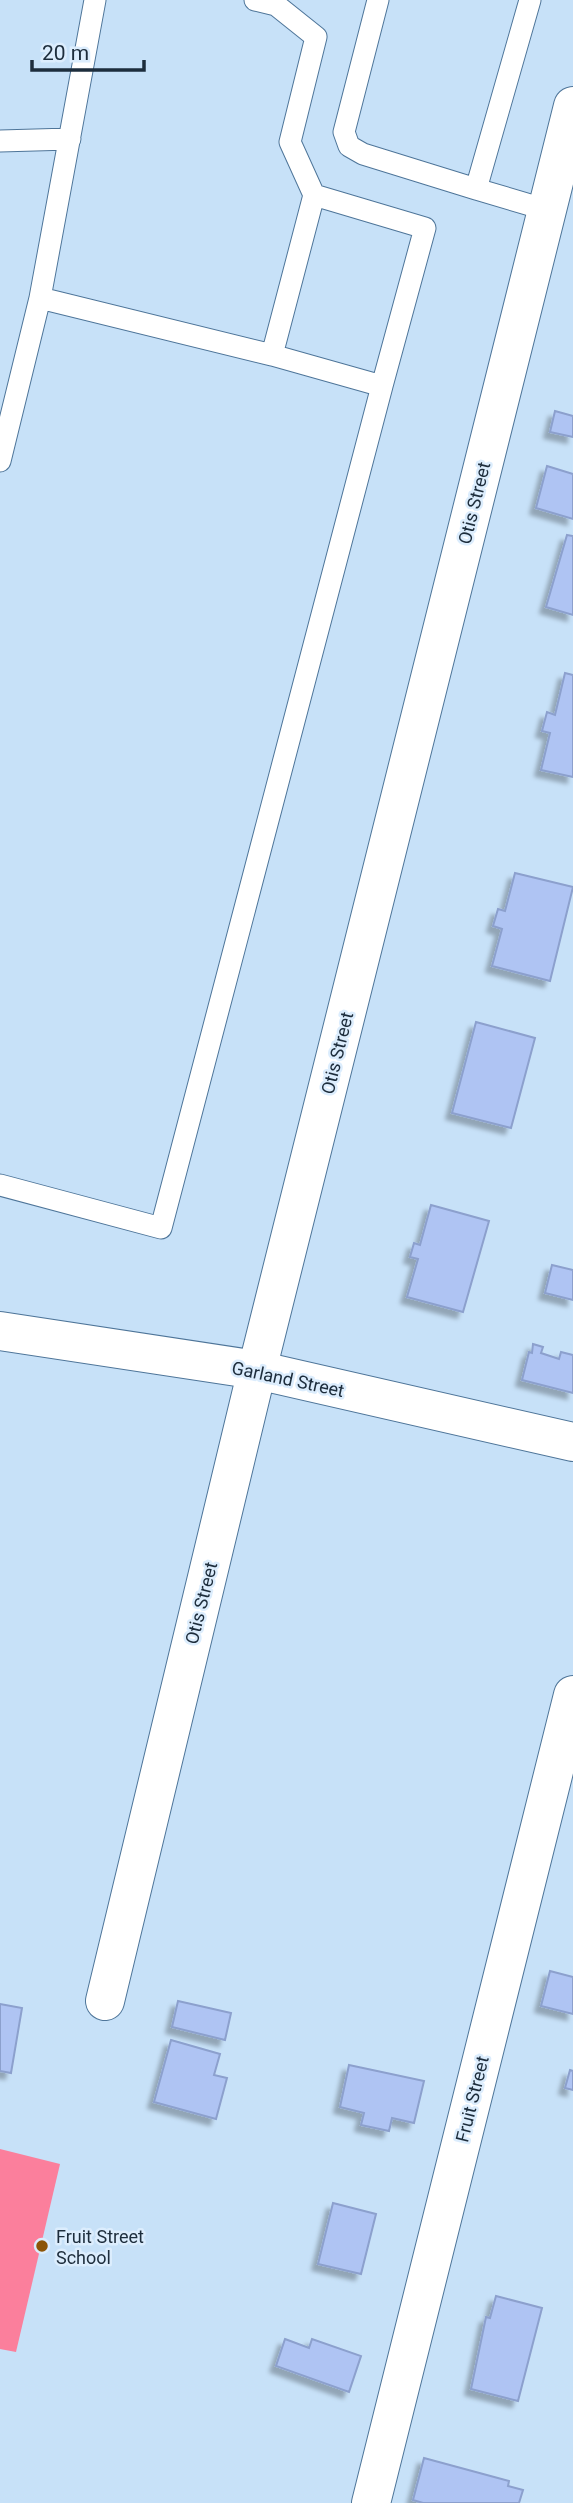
<svg xmlns="http://www.w3.org/2000/svg" width="573" height="2503" font-family="Roboto,sans-serif">
  <style>
    .park { fill: #fb7f9c }
    .building { fill: #afc4f3; stroke: #8ca0cd; stroke-width: 2; filter: url(#shadow) }
    .lines { fill: none; stroke-linecap: round; stroke-linejoin: round }
    .lane-casing { stroke: #4e7599; stroke-width: 23 }
    .street-casing { stroke: #4e7599; stroke-width: 40 }
    .secondary-casing { stroke: #4e7599; stroke-width: 40 }
    .lane { stroke: #fff; stroke-width: 21 }
    .street { stroke: #fff; stroke-width: 38 }
    .secondary { stroke: #fff; stroke-width: 38 }
    .poi-dot { fill: #8c5507; stroke: #dcedfd; stroke-width: 2.5 }
    .labels { text-anchor: middle; dominant-baseline: central; stroke-width: 5; stroke-linejoin: round; paint-order: stroke }
    .street-label { font-size: 18px; fill: #1d2d3c; stroke: #dcedfd }
    .poi-label { font-size: 18px; fill: #1d2d3c; stroke: #dcedfd; text-anchor: start }
  </style>
  <defs>
    <filter id="shadow"><feDropShadow dx="-6" dy="6" stdDeviation="2" flood-color="#0004"/></filter>
  </defs>
  <rect width="100%" height="100%" fill="#c7e1f8"/>
  <path class="park" d="M0,2149L60,2164L16,2352L0,2349Z"/>
  <path class="building" d="M555,411L573,416V437L550,432Z
    M547,466L573,474V519L536,508Z
    M567,535L573,536V615L546,607Z
    M565,673L573,675V777L541,770L550,733L542,731L547,712L555,715Z
    M515,873L573,887L550,981L492,966L502,929L493,926L498,909L505,911Z
    M476,1022L535,1038L511,1128L452,1113Z
    M431,1205L489,1221L463,1312L407,1297L418,1259L410,1257L414,1243L420,1245Z
    M552,1265L573,1270V1300L545,1293Z
    M533,1344L543,1347L541,1353L559,1359L561,1352L573,1355V1393L522,1380L529,1352L532,1353Z
    M550,1971L573,1977V2014L541,2006Z
    M178,2001L231,2013L225,2040L172,2027Z
    M0,2004L22,2008L11,2073L0,2071Z
    M171,2040L220,2054L214,2075L227,2078L216,2119L154,2102Z
    M349,2065L424,2081L414,2123L392,2118L389,2131L361,2125L364,2113L340,2107Z
    M570,2070L573,2071V2090L565,2088Z
    M333,2203L376,2214L361,2274L318,2264Z
    M496,2296L542,2308L518,2401L471,2389L486,2317L490,2318Z
    M285,2339L309,2348L312,2339L361,2356L349,2392L276,2366Z
    M424,2458L509,2481L508,2486L523,2490L519,2503H423L413,2500Z"/>
  <g class="lines">
    <defs>
      <path id="lane" d="M95,0L40,298L272,355
        M255,0L276,5L316,37L290,142L314,195L272,355L382,386L425,228L314,195
        M378,0L344,132L349,146L363,154L476,189
        M530,0L476,189L547,210
        M0,141L70,139
        M0,461L40,298
        M0,1185L161,1228L382,386"/>
      <path id="street" d="M105,2001L257,1370L573,106
        M371,2503L573,1695"/>
      <path id="secondary" d="M0,1331L257,1370L573,1442"/>
    </defs>
    <use href="#lane" class="lane-casing"/>
    <use href="#street" class="street-casing"/>
    <use href="#secondary" class="secondary-casing"/>
    <use href="#lane" class="lane"/>
    <use href="#street" class="street"/>
    <use href="#secondary" class="secondary"/>
  </g>
  <circle class="poi-dot" cx="42" cy="2246" r="7"/>
  <g class="labels">
    <g class="street-label">
      <text transform="translate(474 503) rotate(-76)">Otis Street</text>
      <text transform="translate(337 1053) rotate(-76)">Otis Street</text>
      <text transform="translate(288 1379) rotate(12)">Garland Street</text>
      <text transform="translate(201 1603) rotate(-76)">Otis Street</text>
      <text transform="translate(472 2099) rotate(-76)">Fruit Street</text>
    </g>
    <g class="poi-label">
      <text x="56" y="2236">Fruit Street<tspan x="56" dy="21">School</tspan></text>
    </g>
  </g>
  <path d="M32 60v10h112v-10" fill="none" stroke="#1d2d3c" stroke-width="3.5"/>
  <text x="42" y="60" font-size="21" fill="#1d2d3c" stroke="#dcedfd" stroke-width="5" paint-order="stroke">20 m</text>
</svg>
